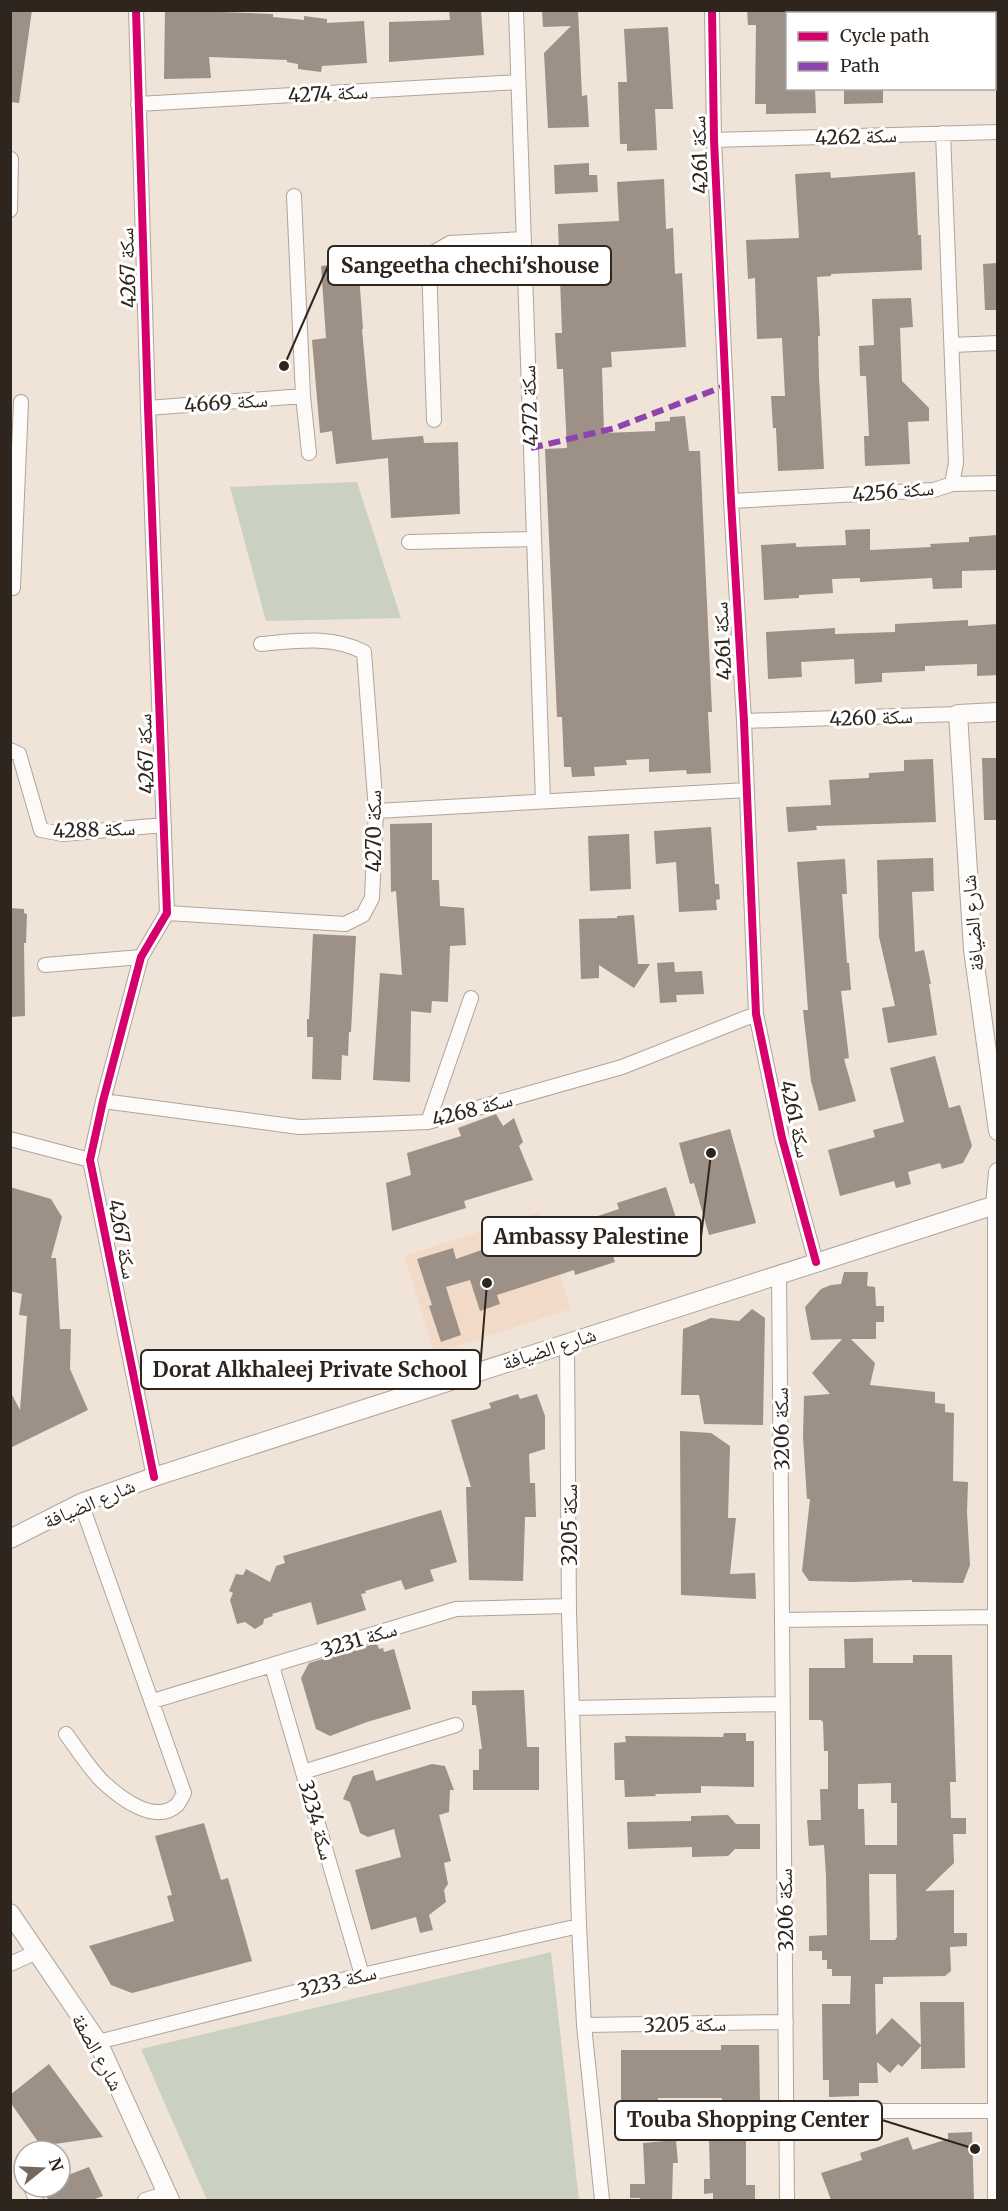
<svg xmlns="http://www.w3.org/2000/svg" width="1008" height="2211" font-family="Merriweather,'Noto Naskh Arabic',serif">
  <style>
    .built { fill: #f1dbc8 }
    .green { fill: #cbd1c0 }
    .building { fill: #9c9087; fill-rule: evenodd }
    .lines { fill: none; stroke-linecap: round; stroke-linejoin: round }
    .street-casing { stroke: #afa49c; stroke-width: 16 }
    .secondary-casing { stroke: #afa49c; stroke-width: 20 }
    .street { stroke: #fdfbf9; stroke-width: 14 }
    .secondary { stroke: #fdfbf9; stroke-width: 18 }
    .quiet { stroke: #8e44ad; stroke-width: 6; stroke-dasharray: 12 6; stroke-linecap: butt }
    .cycleway-casing { stroke: #fff; stroke-width: 11 }
    .cycleway { stroke: #d6006c; stroke-width: 8 }
    .labels { text-anchor: middle; dominant-baseline: central; stroke-width: 6; stroke-linejoin: round; paint-order: stroke }
    .street-label { font-size: 20px; fill: #2e261e; stroke: #fff }
    .leader { fill: none; stroke: #2e261e; stroke-width: 2 }
    .callout-dot { fill: #2e261e; stroke: #fff; stroke-width: 2 }
    .callout { fill: #fff; stroke: #2e261e; stroke-width: 2 }
    .callout-label { font-size: 21px; text-anchor: middle; font-weight: bold; fill: #2e261e }
  </style>
  <rect width="100%" height="100%" fill="#f0e3d8"/>
  <path class="built" d="M540,1212L571,1309L435,1353L404,1256Z"/>
  <path class="green" d="M357,482L401,618L266,621L230,487Z
    M551,1952L579,2200H207L141,2049Z"/>
  <path class="building" d="M10,10H32L19,103L10,102Z
    M165,10L273,14V17L304,20V16L327,19V23L364,21L367,63L322,66L321,72L298,69V64L287,62V60L209,57L211,78L164,79Z
    M449,10H481L484,55L389,62V22L450,20Z
    M542,10H578L582,96L587,95L589,127L548,128L544,53L571,26L543,27Z
    M747,10H788V88H815L816,113L766,114V104H755L756,25H748Z
    M668,27L673,109H655L657,150L627,151V144H620L618,82H627L624,29Z
    M844,88H883V103L844,104Z
    M589,163V175H597L598,192L555,194L554,165Z
    M830,172L831,178L915,172L918,235H921L922,270L831,274V276L817,277L820,336H818L819,377L824,469L778,471L776,428H773L771,396H785L782,338L757,339L755,278L748,279L746,240L799,238L795,174Z
    M664,179L666,229L673,228L675,274L682,273L686,347L611,352L612,367L602,368L604,433L655,431V422L670,421V417L685,416L689,451H700L712,712H708L711,773L687,774L686,770L649,772V759L626,760L627,765L594,767L595,776L572,777L571,767H564L562,717H557L545,449L567,448L563,369H557L555,333H562L558,224L619,221L617,182Z
    M358,261L363,329H362L372,440L423,436L424,443L458,442L460,514L391,518L388,458L336,464L332,431L320,433L312,340L326,338L321,266Z
    M998,263V310H985L983,264Z
    M911,298L913,327L900,328L902,381L929,408V421L908,422L910,464L865,466L864,436H869L866,376H860L859,346L874,345L872,299Z
    M870,529V550L931,547L930,544L969,542V537L998,535V570L962,571V588L933,589L932,578L860,582V578L832,579L833,593L799,595V598L764,600L761,545L796,543V547L846,545L845,530Z
    M968,620V626L998,624V675L977,676V664L925,666V671L882,673V682L855,684L854,659L801,662L802,677L768,679L766,632L835,628V634L895,632V624Z
    M982,758H998V820H984Z
    M933,759L936,822L816,826L817,830L788,832L786,807L831,805L829,780L869,778V773L904,771V760Z
    M432,823V880H439L440,906L464,908L466,945L450,946L448,1002L432,1001L431,1013L411,1011L410,1082L373,1080L380,973L402,975L396,891L391,892L390,824Z
    M711,827L715,884H719L720,899L716,900L717,910L679,912L676,862L656,864L654,831Z
    M629,834L631,889L590,891L588,836Z
    M933,858L934,891L912,892L915,952L924,950L931,984H929L937,1035L888,1043L882,1008L895,1006L879,937L877,860Z
    M845,859L847,894H842L847,963H849L851,990L841,991L849,1058L844,1059L856,1101L819,1111L811,1081L803,1010H808L797,862Z
    M10,908L24,909V913L27,914L26,943H24L25,1016L10,1017Z
    M634,915L638,964H650L634,988L599,965V978L581,979L579,919L617,918V916Z
    M313,934L356,936L351,1032H349L348,1056L342,1055L341,1080L312,1079L313,1037H307V1019H309Z
    M674,962L675,972L702,971L704,994L676,995L677,1002L660,1003L657,963Z
    M935,1056L949,1108L960,1105L972,1146L963,1163L942,1169L940,1163L908,1172L911,1184L896,1188L894,1181L840,1196L828,1150L875,1137L873,1130L904,1122L890,1068Z
    M496,1114L503,1126L514,1118L523,1142L519,1146L533,1180L464,1201L466,1208L392,1231L386,1183L411,1175L407,1153L461,1136L458,1128Z
    M730,1129L756,1223L709,1235L694,1183L690,1184L679,1143Z
    M10,1187L51,1199L62,1217L51,1258H56L60,1329H71L70,1369L88,1410L10,1448V1391L20,1410L27,1316L19,1315L22,1294L10,1291Z
    M666,1187L676,1218L608,1240L615,1262L575,1275L574,1270L497,1295L500,1304L480,1311L470,1280L446,1287L461,1335L441,1342L429,1306L432,1305L417,1259L453,1248L456,1259L538,1230L540,1235L619,1209L617,1203Z
    M844,1272H868L867,1286L875,1287L876,1306H884V1322H876V1339H851L875,1363L870,1385L935,1392V1403L945,1404V1412L954,1413L953,1481L968,1482L967,1512L970,1565L963,1583L912,1582V1580L852,1582L809,1581L802,1571L810,1499H807L803,1437L804,1396L830,1394L812,1373L842,1339L811,1340L805,1307L821,1289L831,1285L841,1284Z
    M752,1309L765,1318L763,1425L704,1424L699,1395H681L683,1329L711,1318L739,1321Z
    M518,1394L520,1399L537,1394L545,1416V1449L529,1454L530,1483H535L536,1517H525L523,1581L469,1580L466,1487H471L451,1420L491,1408L489,1403Z
    M680,1431L711,1433L730,1446L728,1518H736L730,1574L755,1573L756,1599L681,1595Z
    M441,1510L457,1562L430,1570L434,1581L405,1590L401,1580L365,1591L366,1593L361,1594L366,1610L317,1625L311,1602L272,1614L273,1616L264,1619L263,1624L255,1629L245,1622L237,1624L230,1600L233,1593L229,1591L236,1574L243,1575L246,1569L270,1582L276,1566L285,1563L283,1556Z
    M873,1638V1663H913V1655H952L956,1782H950L951,1818H966V1834H953L954,1863L925,1891L954,1890V1933H967V1946L950,1947L951,1971L945,1976L883,1977V1984H875L876,2035L892,2018L921,2045L920,2002H964L965,2068L921,2069V2046L902,2067L898,2064L890,2073L877,2062L878,2083H859V2096L829,2097V2080H823L822,2004H850L851,1976H832V1969H827V1960H822V1951H809V1936L827,1935L826,1875L824,1845L809,1846L807,1820H821L820,1789H828V1751H824L823,1722L821,1720H809V1668H845L844,1639ZM891,1783V1803H897V1845H865L864,1809H858V1784ZM869,1874H896L897,1937L895,1940H870Z
    M377,1643L379,1649L383,1648L384,1652L394,1649L411,1709L367,1722L330,1736L316,1729L301,1678L309,1663Z
    M524,1690L527,1747H539V1790H473V1770H479V1749H482L476,1705H472V1691Z
    M724,1733H746V1741H754V1787L701,1786V1793L655,1794L656,1796L625,1797L624,1780H615L614,1743L626,1742L625,1736L723,1737Z
    M432,1764L445,1766L454,1790H450L449,1812L439,1815L451,1861L444,1863L448,1884L444,1890L446,1902L429,1915L433,1930L420,1933L416,1917L371,1930L355,1870L401,1857L394,1829L368,1837L360,1833L350,1802L343,1799L353,1776L373,1770L376,1781Z
    M728,1815L736,1824H760V1849H735L728,1856L692,1857V1847L628,1849L627,1822L691,1821V1816Z
    M204,1823L221,1880L228,1878L252,1961L132,1993L111,1985L89,1946L174,1921L167,1896L172,1895L155,1836Z
    M721,2045H759L760,2103L722,2104V2098H658V2107H621V2050H721Z
    M49,2064L103,2137L41,2146L10,2102V2095Z
    M633,2126L634,2139L617,2141L616,2128Z
    M972,2132L974,2200H831L821,2173L862,2160L860,2153L908,2137L913,2150L948,2139V2133Z
    M709,2136H746V2185H755V2200H713V2193L704,2194V2179H710Z
    M676,2140L678,2163H673L672,2200H640V2198H630V2184H645L643,2143Z
    M89,2167L103,2196L92,2200H48L44,2187H60V2178Z"/>
  <g class="lines">
    <defs>
      <path id="street" d="M136,10L148,408L167,913L141,957L103,1101L90,1160L154,1477
        M516,10L543,801
        M712,10L714,140L731,501L744,721L756,1014L782,1138L816,1262
        M138,104L518,82
        M714,140L998,132
        M294,196L303,396L309,453
        M10,210L11,159
        M952,345L998,343
        M148,408L303,396
        M434,420L429,262L436,251L450,243L524,239
        M952,484L998,483
        M731,501L934,490L952,484L956,463L943,133
        M409,542L534,539
        M10,588H13L21,402
        M744,721L958,714
        M10,750L19,754L41,830L63,834L164,825
        M376,811L747,790
        M167,913L345,924L363,915L372,898L376,811L364,652C332,635 296,641 261,644
        M45,965L141,957
        M103,1101L299,1127L428,1122L622,1067L756,1014
        M428,1122L471,998
        M10,1139L90,1160
        M995,1205V2200
        M779,1274L787,2200
        M567,1342L569,1614L579,1926L584,2025L602,2200
        M782,1620L995,1617
        M272,1666L362,1975
        M153,1701L456,1609L569,1606
        M572,1708L783,1704
        M66,1734C78,1750 89,1768 103,1782C120,1798 155,1825 177,1805C180,1802 182,1796 184,1793L81,1503
        M303,1772L456,1725
        M10,1964L37,1952
        M584,2025L786,2022
        M98,2042L362,1975L579,1926
        M787,2111H995
        M31,2187L36,2200
        M145,2200L167,2193"/>
      <path id="secondary" d="M998,712L958,714L973,950L998,1131
        M10,1539L81,1503L154,1477L995,1205L998,1172
        M10,1913L98,2042L170,2200"/>
    </defs>
    <use href="#street" class="street-casing"/>
    <use href="#secondary" class="secondary-casing"/>
    <use href="#street" class="street"/>
    <use href="#secondary" class="secondary"/>
    <path class="quiet" d="M531,448L615,428L725,386"/>
    <defs>
      <path id="cycleway" d="M136,10L148,408L167,913L141,957L103,1101L90,1160L154,1477
        M712,10L714,140L731,501L744,721L756,1014L782,1138L816,1262"/>
    </defs>
    <use href="#cycleway" class="cycleway-casing"/>
    <use href="#cycleway" class="cycleway"/>
  </g>
  <g class="labels">
    <g class="street-label">
      <text transform="translate(328 93) rotate(-3)">سكة 4274</text>
      <text transform="translate(856 136) rotate(-2)">سكة 4262</text>
      <text transform="translate(699 155) rotate(-92)">سكة 4261</text>
      <text transform="translate(127 268) rotate(-92)">سكة 4267</text>
      <text transform="translate(226 402) rotate(-4)">سكة 4669</text>
      <text transform="translate(529 406) rotate(-92)">سكة 4272</text>
      <text transform="translate(893 491) rotate(-5)">سكة 4256</text>
      <text transform="translate(722 641) rotate(-93)">سكة 4261</text>
      <text transform="translate(871 717) rotate(-2)">سكة 4260</text>
      <text transform="translate(145 754) rotate(-92)">سكة 4267</text>
      <text transform="translate(94 829) rotate(-2)">سكة 4288</text>
      <text transform="translate(373 831) rotate(-90)">سكة 4270</text>
      <text transform="translate(972 923) rotate(-95)">شارع الضيافة</text>
      <text transform="translate(472 1109) rotate(-15)">سكة 4268</text>
      <text transform="translate(796 1119) rotate(77)">سكة 4261</text>
      <text transform="translate(123 1239) rotate(79)">سكة 4267</text>
      <text transform="translate(549 1348) rotate(-18)">شارع الضيافة</text>
      <text transform="translate(781 1429) rotate(-91)">سكة 3206</text>
      <text transform="translate(89 1503) rotate(-23)">شارع الضيافة</text>
      <text transform="translate(569 1525) rotate(-90)">سكة 3205</text>
      <text transform="translate(359 1639) rotate(-17)">سكة 3231</text>
      <text transform="translate(317 1820) rotate(74)">سكة 3234</text>
      <text transform="translate(785 1910) rotate(-91)">سكة 3206</text>
      <text transform="translate(337 1981) rotate(-14)">سكة 3233</text>
      <text transform="translate(685 2024) rotate(-1)">سكة 3205</text>
      <text transform="translate(98 2052) rotate(61)">شارع الصفة</text>
    </g>
  </g>
  <path class="leader" d="M284 366L328 266M711 1153L701 1237M487 1283L480 1369M975 2149L882 2120"/>
  <g class="callout-dot">
    <circle cx="284" cy="366" r="6"/>
    <circle cx="711" cy="1153" r="6"/>
    <circle cx="487" cy="1283" r="6"/>
    <circle cx="975" cy="2149" r="6"/>
  </g>
  <g class="callout">
    <rect x="328" y="246" width="283" height="39" rx="6"/>
    <rect x="482" y="1217" width="219" height="39" rx="6"/>
    <rect x="141" y="1350" width="339" height="39" rx="6"/>
    <rect x="615" y="2101" width="267" height="39" rx="6"/>
  </g>
  <g class="callout-label">
    <text x="470" y="273">Sangeetha chechi'shouse</text>
    <text x="591" y="1244">Ambassy Palestine</text>
    <text x="310" y="1377">Dorat Alkhaleej Private School</text>
    <text x="748" y="2127">Touba Shopping Center</text>
  </g>
  <rect width="1008" height="2211" fill="none" stroke="#2e261e" stroke-width="24"/>
  <rect x="786" y="12" width="210" height="78" fill="#ffffff" stroke="#aba8a5" stroke-width="1.5"/>
  <rect x="798" y="32" width="30" height="9" fill="#d6006c" stroke="#aba8a5" stroke-width="1.5"/>
  <text x="840" y="42" font-size="18" fill="#2e261e">Cycle path</text>
  <rect x="798" y="62" width="30" height="9" fill="#8e44ad" stroke="#aba8a5" stroke-width="1.5"/>
  <text x="840" y="72" font-size="18" fill="#2e261e">Path</text>
  <g transform="translate(42 2169) rotate(72)"><circle r="28" fill="#ffffff" stroke="#aba8a5" stroke-width="1.5"/>
  <path d="M0-4.5L10 22L0 15L-10 22Z" fill="#72685f"/>
  <text y="-9" font-size="16" font-weight="bold" text-anchor="middle" fill="#2e261e">N</text>
  </g>
</svg>
